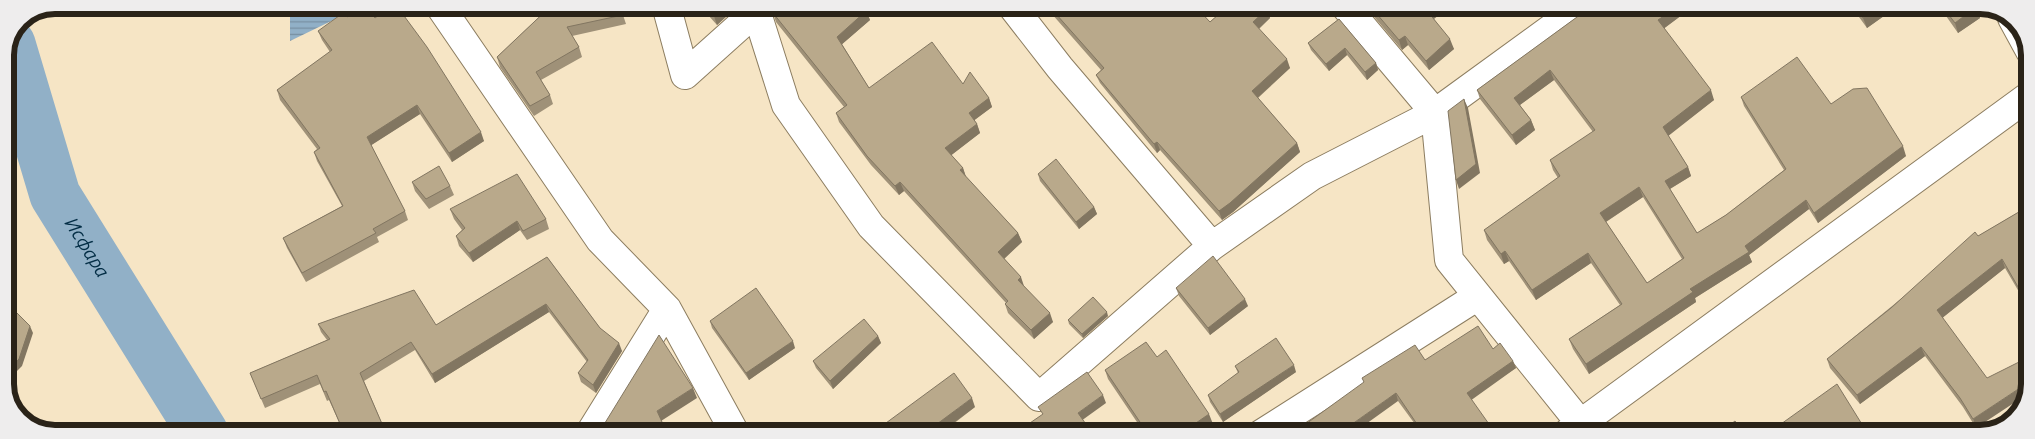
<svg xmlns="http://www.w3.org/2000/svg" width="2035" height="439" font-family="Ubuntu,sans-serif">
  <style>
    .water { fill: url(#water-rules) }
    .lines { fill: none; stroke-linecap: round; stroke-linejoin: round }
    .river { stroke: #91b0c7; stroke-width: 51 }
    .minor-casing { stroke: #8c7d60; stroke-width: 30 }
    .minor { stroke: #fff; stroke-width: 28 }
    .wall { fill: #9f9178; fill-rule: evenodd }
    .shaded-wall { fill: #827661 }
    .building { fill: #b9a98b; stroke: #827661; fill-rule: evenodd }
    .labels { text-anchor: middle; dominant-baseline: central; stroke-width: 4; stroke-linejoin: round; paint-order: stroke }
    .water-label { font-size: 19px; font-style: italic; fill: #032d45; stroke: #fff }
    .rim { fill: none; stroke: #2a2318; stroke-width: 6 }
  </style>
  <defs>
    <pattern id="water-rules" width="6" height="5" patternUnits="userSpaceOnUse" patternTransform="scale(1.25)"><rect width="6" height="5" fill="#91b0c7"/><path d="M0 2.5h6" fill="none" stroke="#778fa1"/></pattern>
  </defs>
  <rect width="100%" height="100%" fill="#f6e5c5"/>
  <path class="water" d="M290,5H350V12L290,41Z"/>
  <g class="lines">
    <path class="river" id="s1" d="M10,44L55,195L203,433"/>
    <defs>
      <path id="minor" d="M439,5L600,240L667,309L735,433
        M666,5L685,75L763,5
        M1011,5L1060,68L1212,246
        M756,10L786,105L871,226L1039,397L1212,246L1312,176L1435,113L1345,6
        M2012,18L2030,51
        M1580,423L1449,260L1435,113L1582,6
        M590,433L667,309
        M1261,434L1478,296
        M1566,434L2030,95"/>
    </defs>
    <use href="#minor" class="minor-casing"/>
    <use href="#minor" class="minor"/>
  </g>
  <path class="wall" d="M259,5H279L265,14Z
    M552,5L623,15L626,24L572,36L579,47L582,57L541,80L550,95L553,104L534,116L500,67L497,57Z
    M699,5H739L717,25Z
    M1044,5L1195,6L1210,22L1228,6H1272L1267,9L1270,18L1259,29L1290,68L1258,98L1297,143L1300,152L1233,212L1222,220L1160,150L1157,153L1100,83L1096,75L1101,70Z
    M1365,6H1450L1434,19L1454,49L1429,70L1408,45L1402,50Z
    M1590,6H1694L1664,28L1714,100L1668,135L1688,167L1691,176L1670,189L1697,233L1726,215L1784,170L1744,106L1741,97L1831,104L1906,156L1818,223L1809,209L1749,255L1752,262L1695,298L1696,302L1589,374L1573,349L1569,339L1620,305L1591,263L1536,300L1509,261L1504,264L1487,240L1484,230L1558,178L1553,170L1550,160L1593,132L1554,80L1520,105L1531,120L1535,130L1516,145L1480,99L1477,90L1588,9ZM1643,197L1682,259L1647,283L1606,222Z
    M1851,6H1898L1867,28Z
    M1939,6H1975L1980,18L1958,33Z
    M771,7L866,11L870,20L842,44L869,88L963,84L989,98L992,107L974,120L977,124L980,133L951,155L963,168L966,177L1018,233L1022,242L1004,258L1024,286L1053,322L1034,339L1008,313L1005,304L1006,303L904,191L899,195L871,165L839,122L836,113L844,107L776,22Z
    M347,17L375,18L484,141L452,162L420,114L371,145L405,211L408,220L377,237L379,242L306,282L287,248L283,238L342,206L317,161L314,152L317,149L280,100L277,90L330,52L322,40L318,31Z
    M1339,19L1376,63L1378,70L1367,80L1347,55L1329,71L1311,50L1308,43Z
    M1038,174L1094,207L1097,214L1079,229L1040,181Z
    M412,182L450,186L454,195L429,209L415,191Z
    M2029,206V309L2005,268L1943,317L1976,428L1963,407L1925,356L1860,404L1830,368L1827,359L1978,236Z
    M450,209L546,219L549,229L527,240L520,230L473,262L459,246L456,236L462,230L454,219Z
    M547,257L600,328L622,351L596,393L581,382L578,373L587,362L549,312L435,383L415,350L364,381L386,433H344L329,400L327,401L320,384L265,408L250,373L327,340L321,332L318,324L436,325Z
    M1176,288L1248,306L1210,335L1179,296Z
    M1108,316L1083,338L1069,324L1068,320Z
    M710,321L795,348L749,380L712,328Z
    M878,336L881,343L833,389L816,368L813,361Z
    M1493,349L1513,361L1516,368L1420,431L1398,401L1364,382L1362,378L1425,360Z
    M1157,357L1213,424L1198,434H1145L1108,379L1105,370Z
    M1235,366L1296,372L1223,422L1210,402L1208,395L1238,373Z
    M975,407L943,432L944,434L890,433L886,423Z"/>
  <path class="shaded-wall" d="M262,5H279L265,14Z
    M726,5H739L717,25L714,16Z
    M1262,6H1272L1264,11Z
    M1435,6H1450L1431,21L1428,12Z
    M1678,6H1694L1662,30L1658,20Z
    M1880,6H1898L1867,28L1863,18Z
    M1976,7L1980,18L1958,33L1955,23Z
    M1267,9L1270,18L1256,31L1253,22Z
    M866,11L870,20L840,46L837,37Z
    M1405,36L1408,45L1402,50L1399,40Z
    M1450,39L1454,49L1429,70L1426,61Z
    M1345,48L1347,55L1329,71L1326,64Z
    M1287,59L1290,68L1255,100L1252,91Z
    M1376,63L1378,70L1367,80L1365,72Z
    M1550,70L1554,80L1517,107L1514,98Z
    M1711,90L1714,100L1667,137L1663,127Z
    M989,98L992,107L972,122L969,113Z
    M1464,99L1468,108L1480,173L1459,189L1456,180Z
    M417,105L420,114L370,146L367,137Z
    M1531,120L1535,130L1516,145L1512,135Z
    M977,124L980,133L949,157L945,148Z
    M481,132L484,141L452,162L449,153Z
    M1157,142L1160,150L1157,153L1154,144Z
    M1297,143L1300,152L1233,212L1222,220L1219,211Z
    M1903,146L1906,156L1818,223L1814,213Z
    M1688,167L1691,176L1668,190L1665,181Z
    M963,168L966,177L963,179L960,170Z
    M900,182L904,191L899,195L895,186Z
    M1639,187L1643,197L1604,223L1600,213Z
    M1806,200L1809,209L1749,255L1752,262L1695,298L1696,302L1589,374L1586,364Z
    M1094,207L1097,214L1079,229L1076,222Z
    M517,221L520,230L473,262L469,253Z
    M1018,233L1022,242L1002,261L998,252Z
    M1505,251L1509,261L1504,264L1501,254Z
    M1588,253L1591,263L1536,300L1532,290Z
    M2002,259L2005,268L1941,319L1937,310Z
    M1021,277L1024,286L1018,280Z
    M1245,299L1248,306L1210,335L1208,328Z
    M546,304L549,312L435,383L432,374Z
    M1107,312L1108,316L1083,338L1082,334Z
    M1050,313L1053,322L1034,339L1031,330Z
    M30,326L33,333L22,366L5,383V373Z
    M878,336L881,343L833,389L830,381Z
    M793,341L795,348L749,380L746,373Z
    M619,343L622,351L596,393L593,385Z
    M1921,347L1925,356L1860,404L1857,395Z
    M1513,361L1516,368L1470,401L1467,393Z
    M1294,365L1296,372L1223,422L1220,414Z
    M2029,382V393L1976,428L1973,419Z
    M693,388L697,398L661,421L657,411Z
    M1396,393L1398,401L1352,434H1338Z
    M1103,395L1106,403L1081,421L1078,413Z
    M972,398L975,407L940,433L937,424Z
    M1209,414L1213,424L1198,434H1180Z"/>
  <path class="building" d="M363,5H364L375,18L392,5H396L427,47L481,132L449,153L417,105L367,137L405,211L373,229L376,233L302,273L283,238L343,206L314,152L320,148L277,90L332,50L318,31L343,13L347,17Z
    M552,5H617L623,15L567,27L579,47L536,72L550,95L530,106L497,57Z
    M704,5H726L714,16Z
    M772,5H861L866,11L837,37L869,88L932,42L963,84L970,72L989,98L969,113L977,124L945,148L963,168L960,170L1018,233L998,252L1021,277L1018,280L1050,313L1031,330L1005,304L1008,301L900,182L895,186L867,156L836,113L847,105L773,13L771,7Z
    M1048,5L1195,6L1210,22L1228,6H1264L1267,9L1253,22L1287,59L1252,91L1297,143L1230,203L1219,211L1157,142L1154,144L1096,75L1104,68Z
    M1370,6H1435L1428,12L1450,39L1426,61L1405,36L1399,40Z
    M1590,6H1678L1658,20L1711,90L1663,127L1688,167L1665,181L1697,233L1726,215L1786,169L1741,97L1797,57L1831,104L1853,89L1867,88L1903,146L1814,213L1806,200L1745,246L1749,252L1690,289L1693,292L1586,364L1569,339L1622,304L1588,253L1532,290L1505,251L1501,254L1484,230L1560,176L1550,160L1595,130L1550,70L1514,98L1531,120L1512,135L1477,90L1588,9ZM1639,187L1684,258L1647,283L1600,213Z
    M1855,6H1880L1863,18Z
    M1942,6H1975L1976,7L1955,23Z
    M1339,19L1376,63L1365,72L1345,48L1326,64L1308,43Z
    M1464,99L1476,164L1456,180L1448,111Z
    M1056,159L1094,207L1076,222L1038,174Z
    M439,166L450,186L426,199L412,182Z
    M517,174L546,219L523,231L517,221L469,253L456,236L465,228L450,209Z
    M2029,206V306L2002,259L1937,310L1987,378L2029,357V382L1973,419L1960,398L1921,347L1857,395L1827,359L1891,308L1975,232L1978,236Z
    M1213,256L1245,299L1208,328L1176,288Z
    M547,257L600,328L619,343L593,385L578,373L588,360L546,304L432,374L411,342L360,373L386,433H344L326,391L324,392L317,375L261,399L250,373L330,339L318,324L414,290L436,325Z
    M756,288L793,341L746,373L710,321Z
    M1093,297L1107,312L1082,334L1068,320Z
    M10,306L30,326L19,359L5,373V310Z
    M864,319L878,336L830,381L813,361Z
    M1478,326L1493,349L1500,343L1513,361L1467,393L1496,434H1415L1421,430L1396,393L1338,434H1292L1364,382L1362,378L1415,345L1425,360Z
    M659,335L693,388L657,411L667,433H596L600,431Z
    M1276,338L1294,365L1220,414L1208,395L1239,372L1235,366Z
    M1146,342L1157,357L1166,350L1209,414L1180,434H1148L1105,370Z
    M1087,372L1103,395L1078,413L1093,434H1014L1043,414L1038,407Z
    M954,373L972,398L937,424L944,434L893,433L886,423Z
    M1837,384L1868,434H1767Z
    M1735,421L1745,434H1718Z"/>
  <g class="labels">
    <g class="water-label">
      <text stroke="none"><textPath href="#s1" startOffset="219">Исфара</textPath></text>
    </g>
  </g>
  <path d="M0 0H2035V439H0ZM55 14H1980A41 41 0 0 1 2021 55V384A41 41 0 0 1 1980 425H55A41 41 0 0 1 14 384V55A41 41 0 0 1 55 14Z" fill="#eeeded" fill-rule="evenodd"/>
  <path class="rim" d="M55 14H1980A41 41 0 0 1 2021 55V384A41 41 0 0 1 1980 425H55A41 41 0 0 1 14 384V55A41 41 0 0 1 55 14Z"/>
</svg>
